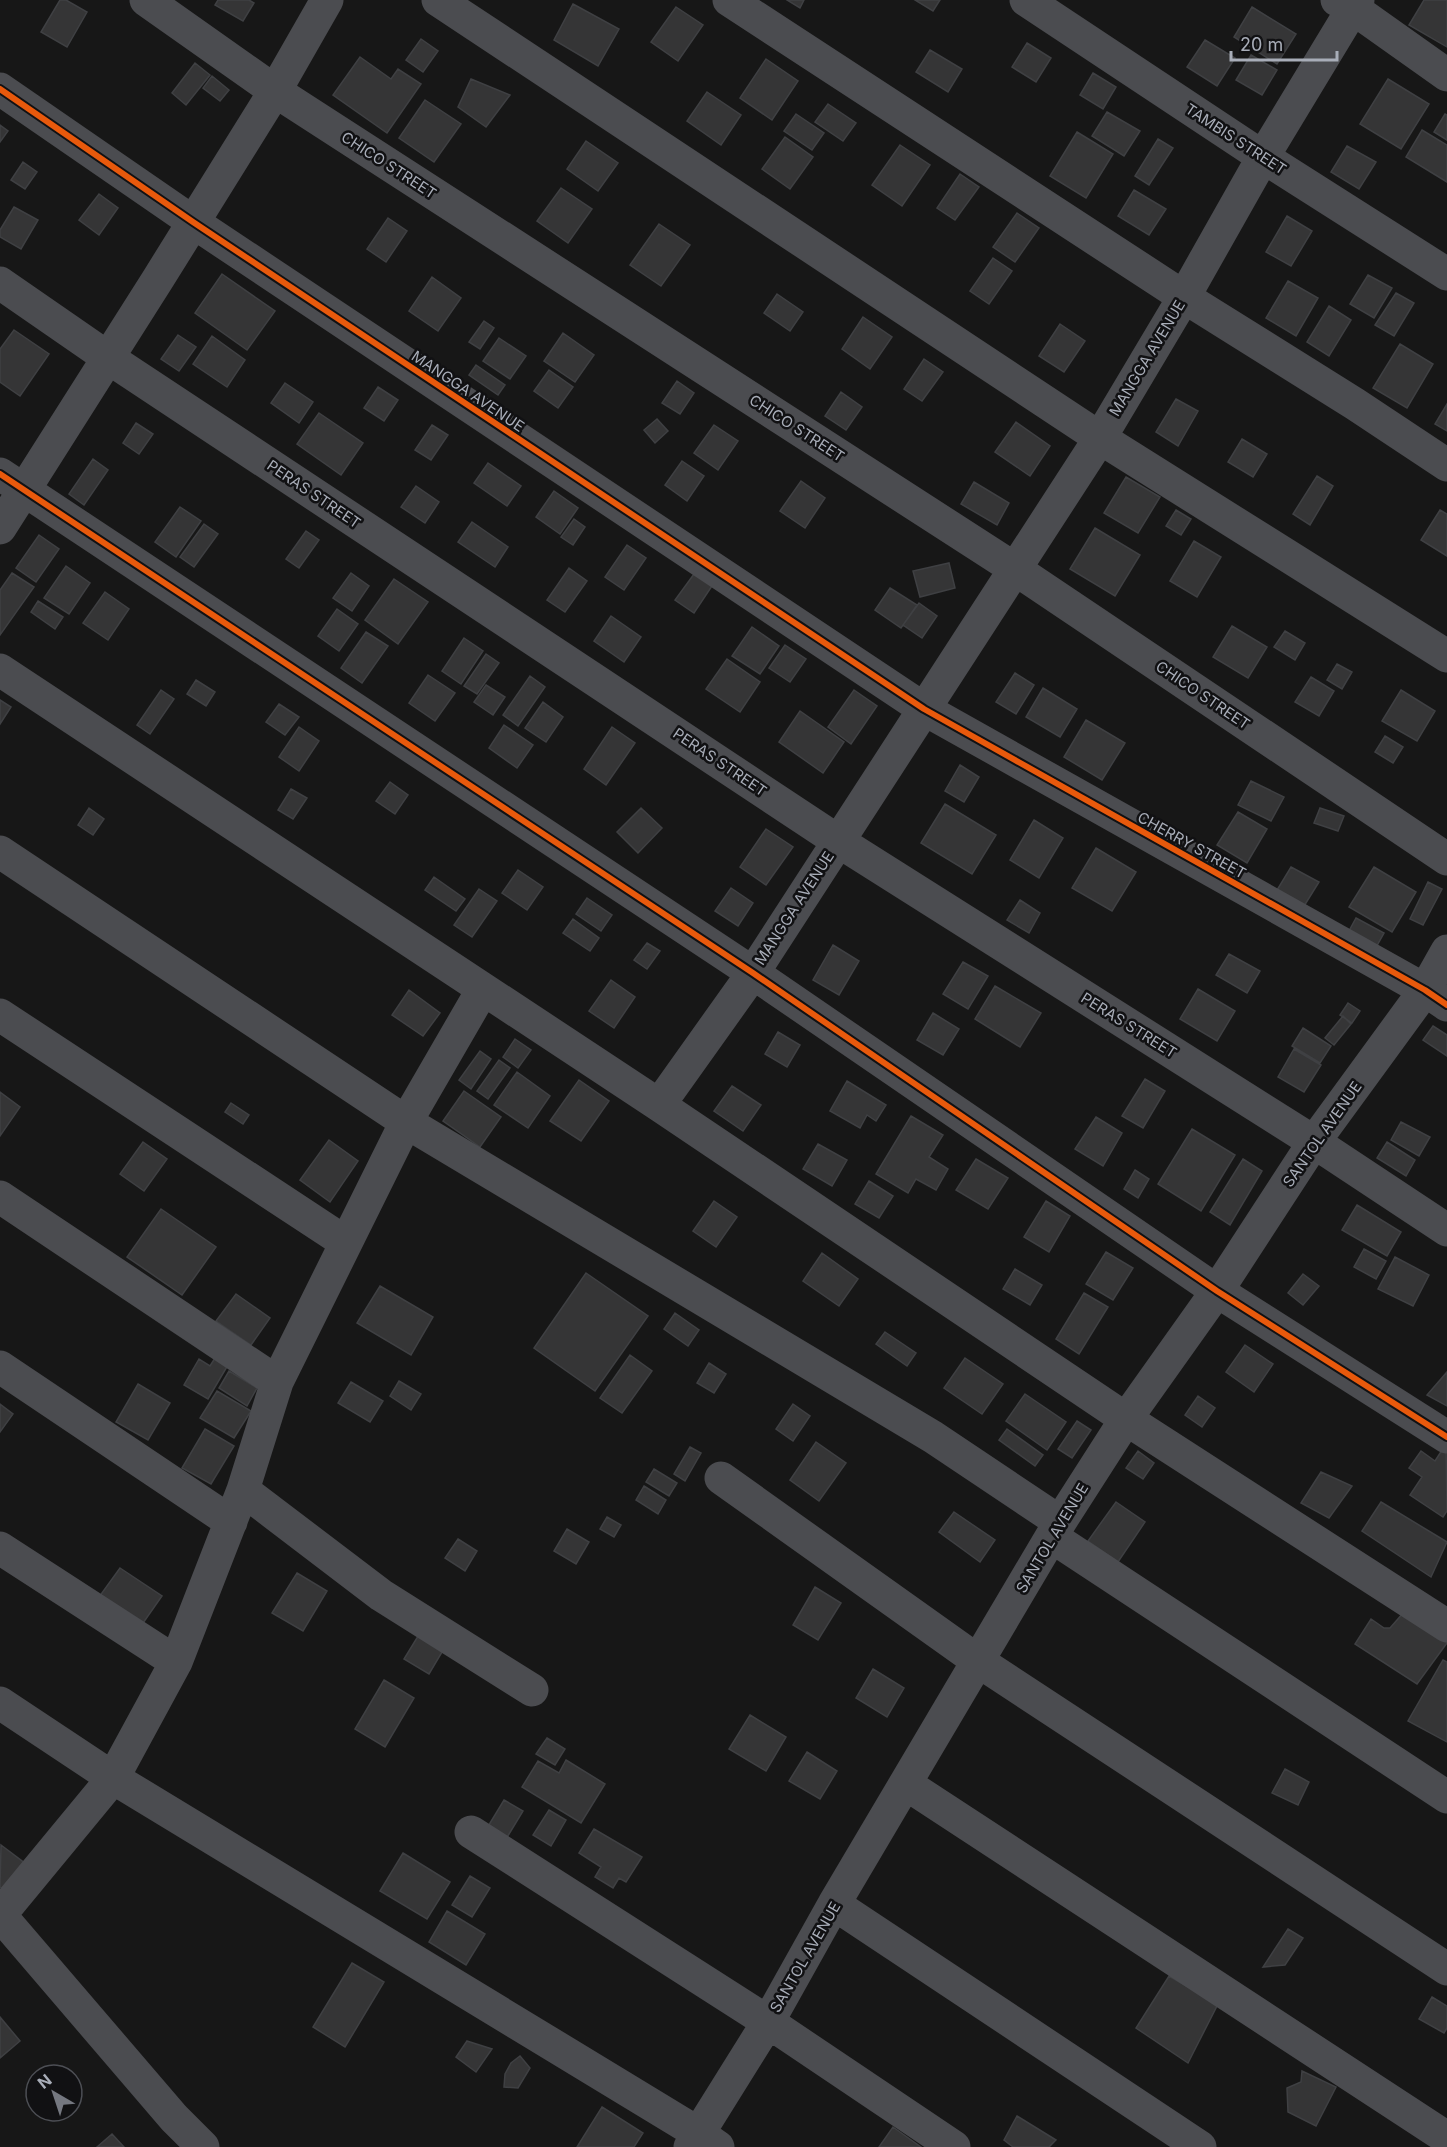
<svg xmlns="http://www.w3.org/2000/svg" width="1447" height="2147" font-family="Inter,sans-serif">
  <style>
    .building { fill: #353536; stroke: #3f4043; stroke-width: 1.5 }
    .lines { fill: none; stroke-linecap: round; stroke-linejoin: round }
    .minor { stroke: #4b4c50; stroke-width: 33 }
    .cycleway-casing { stroke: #111113; stroke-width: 10 }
    .cycleway { stroke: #e8590c; stroke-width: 6 }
    .labels { text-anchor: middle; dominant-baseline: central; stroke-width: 5; stroke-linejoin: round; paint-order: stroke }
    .street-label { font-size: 15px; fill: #a8adb8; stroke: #111113 }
  </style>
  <rect width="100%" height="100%" fill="#171717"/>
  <path class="building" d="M60,0H66L87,12L67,47L41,32Z
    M218,0H249L254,3L243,21L215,5Z
    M787,0H804L800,8Z
    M915,0H940L933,11Z
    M1424,0H1447V47L1409,25Z
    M573,4L619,29L598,66L554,40Z
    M676,7L703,25L678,61L651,42Z
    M1252,7L1296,34L1277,64L1234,37Z
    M421,39L438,51L423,72L406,60Z
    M1205,40L1235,58L1217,86L1187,67Z
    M1027,43L1051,58L1036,82L1012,67Z
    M930,50L962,69L948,92L916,72Z
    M1251,55L1277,70L1262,95L1236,80Z
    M360,57L391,79L398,69L421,84L387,133L333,95Z
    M766,59L798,81L772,120L740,98Z
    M195,63L210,75L186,105L172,93Z
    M1093,73L1116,87L1103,109L1080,95Z
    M212,76L229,90L220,101L203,88Z
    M471,79L510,95L486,127L458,107Z
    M1388,79L1429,104L1401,149L1360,124Z
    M707,92L741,115L721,145L687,121Z
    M425,100L461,124L434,162L399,138Z
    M828,104L856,123L843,141L815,122Z
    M1107,112L1140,131L1124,156L1092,136Z
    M796,114L824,133L812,150L784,131Z
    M1445,114L1447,115V140L1434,132Z
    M0,125L8,131L0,142Z
    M1422,130L1447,145V182L1406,157Z
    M1077,132L1113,154L1086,198L1050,176Z
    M785,137L813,157L790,189L762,169Z
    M1158,139L1173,148L1149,185L1135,176Z
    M586,141L618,163L598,191L567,169Z
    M900,145L930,165L902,206L872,185Z
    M1347,146L1376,162L1359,189L1331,172Z
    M23,162L37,172L25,189L11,180Z
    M960,174L979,187L955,220L937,208Z
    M561,188L592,209L568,243L537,221Z
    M1134,190L1166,209L1149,235L1118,216Z
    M99,194L118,208L99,235L79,220Z
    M14,207L38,220L21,249L0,237V230Z
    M1017,213L1039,228L1015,262L993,247Z
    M1287,216L1312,231L1291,266L1266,252Z
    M388,218L407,231L386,262L367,249Z
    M659,224L690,245L661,286L630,265Z
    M993,258L1012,271L989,304L970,291Z
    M222,274L275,311L247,350L195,313Z
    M1368,275L1392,288L1374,318L1350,304Z
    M432,277L461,298L438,331L409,311Z
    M1288,281L1318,298L1296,336L1266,318Z
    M1396,293L1414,303L1394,336L1375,325Z
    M777,294L803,312L790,331L764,313Z
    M1329,306L1351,320L1329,356L1307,342Z
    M863,317L892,337L870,369L842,349Z
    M484,321L494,328L480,349L469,342Z
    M1060,324L1085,341L1064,372L1039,356Z
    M14,330L49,354L20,396L0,382V349Z
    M563,333L594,355L575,382L544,361Z
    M178,335L196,347L179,371L161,359Z
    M212,336L245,360L227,387L193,364Z
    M499,338L526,356L510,379L483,361Z
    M1400,344L1433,364L1407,408L1373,388Z
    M924,359L943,372L922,401L904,389Z
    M476,365L505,385L498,395L469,375Z
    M549,370L573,387L558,408L534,391Z
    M677,381L694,393L680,414L662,403Z
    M285,383L313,402L299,423L271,403Z
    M378,387L398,400L384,421L364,408Z
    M841,392L862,407L846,430L825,416Z
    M1176,399L1198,411L1178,446L1156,432Z
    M1447,404V431L1435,424Z
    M319,413L363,443L341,475L297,444Z
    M657,419L668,431L655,443L644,430Z
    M1016,422L1050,446L1030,476L995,452Z
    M136,423L153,434L139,454L123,443Z
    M432,425L448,435L431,460L415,450Z
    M714,425L738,441L718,470L694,453Z
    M1242,439L1267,454L1253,477L1228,462Z
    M93,459L108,470L84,505L69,494Z
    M682,461L704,476L687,501L665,485Z
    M488,463L521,486L507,506L474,483Z
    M1317,476L1333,486L1310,525L1293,514Z
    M1126,477L1160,497L1138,533L1104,513Z
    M801,481L825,498L805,528L780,511Z
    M974,482L1009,503L997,525L961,504Z
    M416,486L439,502L425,523L401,507Z
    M554,491L578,508L560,534L536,517Z
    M180,507L201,521L176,557L155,542Z
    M1176,510L1191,519L1181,535L1166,526Z
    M1440,510L1447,514V556L1421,540Z
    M574,519L585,527L573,545L561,537Z
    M472,522L508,547L495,567L458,542Z
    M204,524L218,534L194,567L180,557Z
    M1095,528L1140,555L1115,596L1070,569Z
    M306,531L319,540L299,568L286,559Z
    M39,535L59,549L36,582L16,568Z
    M1194,541L1221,557L1197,597L1170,581Z
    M627,545L646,558L624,590L605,577Z
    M949,563L955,588L920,597L913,571Z
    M66,566L90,583L69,614L44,598Z
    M569,568L587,581L565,612L547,600Z
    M12,573L34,587L0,635V590Z
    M351,573L369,586L352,611L333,598Z
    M694,574L712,586L694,613L675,600Z
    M394,579L428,602L398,644L365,620Z
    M890,588L917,605L901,628L875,610Z
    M105,592L129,609L108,640L83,623Z
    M38,601L63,617L55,629L31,612Z
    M919,603L937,616L922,638L903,625Z
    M337,609L358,624L339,651L318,636Z
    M611,616L641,637L624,662L594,641Z
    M1232,626L1267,647L1248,678L1213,657Z
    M752,627L779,646L760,674L732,656Z
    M1285,631L1305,643L1295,660L1274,647Z
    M366,632L388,646L362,683L341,668Z
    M464,638L483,651L461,684L442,671Z
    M785,645L806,659L790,682L769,668Z
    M486,654L499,663L477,694L464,686Z
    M727,659L760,682L740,712L706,689Z
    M1337,664L1352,672L1342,689L1327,680Z
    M1015,673L1034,685L1016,714L996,702Z
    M428,675L455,693L435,721L409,703Z
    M530,676L545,687L518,726L503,715Z
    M1311,677L1334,691L1319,716L1295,702Z
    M196,680L215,692L206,706L187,694Z
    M486,685L505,697L493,715L474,702Z
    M1043,688L1077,709L1060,737L1026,717Z
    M161,690L174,699L150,734L137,725Z
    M854,690L877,706L851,744L828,727Z
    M1401,690L1435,711L1417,741L1382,721Z
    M0,700L11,707L0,724Z
    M543,702L563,717L546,742L525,728Z
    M279,704L299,717L285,735L266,722Z
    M800,711L844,742L823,773L779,742Z
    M1086,720L1125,743L1102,780L1064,757Z
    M504,725L533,745L517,768L489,748Z
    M299,727L319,741L299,771L279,757Z
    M612,727L635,743L606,785L584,769Z
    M1385,736L1403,747L1393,763L1375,752Z
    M960,765L979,777L964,802L945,791Z
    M1251,781L1284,797L1271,821L1238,805Z
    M390,782L408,795L395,814L376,801Z
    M291,789L307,798L293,819L278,810Z
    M945,804L996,835L972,874L921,843Z
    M89,808L104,819L93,835L78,825Z
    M641,808L662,828L638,853L617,832Z
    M1320,808L1344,816L1338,831L1314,823Z
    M1238,812L1267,829L1247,863L1217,845Z
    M1034,820L1063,838L1039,878L1010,860Z
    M766,829L793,847L766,885L740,867Z
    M1096,848L1136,872L1112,911L1072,888Z
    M1291,867L1319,882L1301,911L1274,895Z
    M1374,867L1416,892L1392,932L1349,907Z
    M518,870L543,887L527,910L502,893Z
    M434,877L465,899L456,911L425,890Z
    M1428,882L1442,889L1423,925L1410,919Z
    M731,888L753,903L738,926L715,911Z
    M479,889L497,901L472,937L454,925Z
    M587,898L612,915L601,931L576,914Z
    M1020,900L1040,913L1029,933L1007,920Z
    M1356,918L1384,933L1370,958L1343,942Z
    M573,919L599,938L590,951L563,933Z
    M647,943L660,951L647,969L634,960Z
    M833,945L859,961L839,995L813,980Z
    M1229,954L1260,971L1247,993L1216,975Z
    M963,962L988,976L968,1009L943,994Z
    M611,980L635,997L614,1028L589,1011Z
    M995,986L1041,1013L1020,1047L975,1019Z
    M1198,989L1235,1011L1217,1041L1180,1019Z
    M409,990L440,1013L423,1036L392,1015Z
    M1348,1003L1360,1011L1352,1023L1340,1015Z
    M933,1013L959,1029L943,1055L917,1040Z
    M1343,1016L1351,1024L1334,1045L1325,1038Z
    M1433,1026L1447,1035V1056L1423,1040Z
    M1303,1028L1331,1046L1320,1063L1292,1046Z
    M778,1032L800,1045L787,1067L765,1054Z
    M515,1039L531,1050L518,1068L503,1057Z
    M1294,1049L1321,1065L1304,1092L1278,1077Z
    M480,1051L491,1059L471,1089L459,1080Z
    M499,1060L510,1068L488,1099L477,1091Z
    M517,1072L550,1096L528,1128L494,1105Z
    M1145,1079L1165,1091L1143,1128L1122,1116Z
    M579,1080L609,1101L581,1141L550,1121Z
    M847,1081L886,1105L876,1121L867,1115L860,1128L830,1111Z
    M732,1086L761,1105L743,1131L714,1111Z
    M464,1091L501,1117L480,1147L443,1121Z
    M0,1092L20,1107L0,1136Z
    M231,1103L249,1115L243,1124L225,1112Z
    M911,1116L943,1135L929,1157L948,1169L936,1190L916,1179L908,1193L876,1174Z
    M1096,1117L1122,1133L1103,1166L1075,1149Z
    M1401,1122L1430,1137L1419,1156L1391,1140Z
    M1192,1129L1235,1155L1201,1211L1158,1184Z
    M329,1140L358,1161L330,1202L300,1180Z
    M143,1142L167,1159L144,1191L120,1174Z
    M1387,1142L1415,1160L1406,1176L1377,1158Z
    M818,1144L847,1160L832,1186L803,1169Z
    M976,1159L1008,1178L988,1209L956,1190Z
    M1243,1159L1262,1171L1230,1225L1210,1212Z
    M1135,1170L1149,1179L1138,1198L1124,1189Z
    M869,1181L893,1196L879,1218L855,1204Z
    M714,1201L737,1217L716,1247L693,1231Z
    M1046,1201L1070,1216L1049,1252L1024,1237Z
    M1357,1205L1401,1232L1387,1256L1342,1230Z
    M161,1209L216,1247L182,1295L127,1257Z
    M1364,1249L1386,1261L1376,1279L1354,1267Z
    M1106,1252L1133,1268L1113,1300L1086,1284Z
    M822,1253L858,1279L839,1306L803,1281Z
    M1395,1257L1429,1275L1413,1306L1378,1289Z
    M1015,1269L1042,1285L1030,1305L1003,1289Z
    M586,1273L648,1316L595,1391L534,1348Z
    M1303,1274L1319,1286L1303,1305L1288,1293Z
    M380,1286L433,1317L411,1355L357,1323Z
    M1084,1293L1108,1307L1079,1354L1056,1339Z
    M236,1294L270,1318L251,1345L216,1321Z
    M675,1313L699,1330L688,1346L664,1329Z
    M885,1332L916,1353L907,1366L876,1344Z
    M1245,1345L1273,1364L1254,1392L1226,1372Z
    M630,1355L652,1371L622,1413L600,1398Z
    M215,1358L228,1365L208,1399L184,1385L199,1359L210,1366Z
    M965,1358L1003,1384L982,1414L944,1388Z
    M709,1363L726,1374L714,1393L697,1383Z
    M229,1371L257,1388L247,1406L219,1388Z
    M1447,1372V1406L1427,1395Z
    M399,1381L421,1394L411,1410L390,1396Z
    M351,1382L383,1401L370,1422L338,1403Z
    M138,1384L170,1403L148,1440L116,1422Z
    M217,1391L251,1411L234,1438L200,1418Z
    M1025,1394L1066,1422L1047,1450L1006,1421Z
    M1198,1396L1215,1408L1202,1427L1185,1415Z
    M0,1404L13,1414L0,1432Z
    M793,1404L810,1416L793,1441L776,1429Z
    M1077,1421L1091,1430L1072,1458L1058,1449Z
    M205,1429L234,1446L211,1484L182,1468Z
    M1007,1429L1043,1455L1035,1466L999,1440Z
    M816,1442L846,1463L819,1501L790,1480Z
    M1446,1444L1447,1511L1443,1517L1410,1495L1422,1477L1409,1468L1421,1451L1435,1461Z
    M690,1447L701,1453L685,1481L674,1474Z
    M1138,1451L1154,1463L1143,1479L1126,1468Z
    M654,1469L677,1483L669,1496L646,1482Z
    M1321,1472L1352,1486L1329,1518L1301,1503Z
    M644,1486L666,1500L658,1514L636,1500Z
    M1116,1502L1145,1522L1118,1562L1088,1541Z
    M1381,1502L1447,1542L1431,1577L1362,1531Z
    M954,1512L995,1540L980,1562L939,1532Z
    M607,1517L621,1525L614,1537L600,1529Z
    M567,1529L589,1542L576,1564L554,1551Z
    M458,1539L477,1551L465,1571L445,1558Z
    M120,1568L162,1596L141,1626L99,1597Z
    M297,1573L327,1591L303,1631L272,1613Z
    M815,1587L841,1603L818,1640L793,1625Z
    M1404,1612L1447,1639V1643L1417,1684L1355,1644L1371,1619L1384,1628H1390Z
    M423,1628L448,1642L429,1674L404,1659Z
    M1443,1660L1447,1662V1742L1408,1721Z
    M873,1669L904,1688L887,1717L856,1698Z
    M384,1680L414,1698L385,1747L355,1729Z
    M750,1715L786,1737L766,1771L729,1749Z
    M547,1738L565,1749L555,1765L536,1754Z
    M807,1752L837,1771L820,1799L789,1781Z
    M566,1760L605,1784L581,1823L522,1787L538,1761L559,1773Z
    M1285,1769L1309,1782L1298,1805L1272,1793Z
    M504,1800L523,1811L506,1839L487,1828Z
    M549,1810L566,1820L551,1846L533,1835Z
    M594,1829L642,1857L626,1882L619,1878L613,1888L595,1877L601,1867L579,1853Z
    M1,1845L26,1864L5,1891L0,1887Z
    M403,1853L450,1882L427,1919L380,1891Z
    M470,1876L490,1888L472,1917L452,1905Z
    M447,1911L485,1934L466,1965L429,1942Z
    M1288,1929L1303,1938L1285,1965L1263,1967Z
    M352,1963L384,1982L345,2047L313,2027Z
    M1169,1976L1218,2004L1188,2063L1136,2028Z
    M1432,1997L1447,2006V2028L1444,2033L1419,2019Z
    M0,2017L20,2041L0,2058Z
    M467,2041L492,2049L476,2072L456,2057Z
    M520,2056L530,2068L518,2088L504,2087L505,2074L511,2063Z
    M1302,2071L1336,2087L1316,2126L1288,2112L1287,2088L1301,2082Z
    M602,2107L643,2133L634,2147H577Z
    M1017,2116L1056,2140L1049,2147H1013L1004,2140Z
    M893,2127L921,2147H879Z
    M112,2134L124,2147H97Z"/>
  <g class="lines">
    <path class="minor" d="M146,0L275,91L1015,569L1447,859
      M438,0L1100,438L1447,656
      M729,0L1184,297L1355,404L1447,465
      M1026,0L1263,157L1447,274
      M1337,0L1354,9L1447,75
      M0,89L193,222L924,709L1425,990L1447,1005
      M0,283L107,357L838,841L1314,1142L1447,1230
      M0,474L753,973L1217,1291L1447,1437
      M0,528L158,279L275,91L327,0
      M0,670L659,1105L1126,1419L1447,1626
      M0,852L406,1122L933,1437L1060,1522
      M0,1015L345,1242
      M659,1105L753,973L1100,438L1184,297L1263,157L1358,0
      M0,1197L277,1382
      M0,1367L231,1522
      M721,1478L978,1661L1447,1969
      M243,1490L381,1595L532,1690
      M1052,1537L1447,1797
      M0,1548L176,1662
      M0,1703L113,1778L698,2133L718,2147
      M906,1784L1447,2138
      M471,1832L768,2022L954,2147
      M834,1904L1200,2147
      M0,1915L113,1778L176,1662L243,1490L277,1382L406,1122L483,989
      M0,1915L174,2118L203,2147
      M690,2147L768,2022L834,1904L1060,1522L1126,1419L1217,1291L1314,1142L1425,990L1447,951"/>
    <defs>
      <path id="cycleway" d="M0,89L193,222L924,709L1425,990L1447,1005
        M0,474L753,973L1217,1291L1447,1437"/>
    </defs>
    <use href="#cycleway" class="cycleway-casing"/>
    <use href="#cycleway" class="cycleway"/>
  </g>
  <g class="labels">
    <g class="street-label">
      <text transform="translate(1236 139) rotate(33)">TAMBIS STREET</text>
      <text transform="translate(389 165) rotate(33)">CHICO STREET</text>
      <text transform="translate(1147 358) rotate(-59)">MANGGA AVENUE</text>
      <text transform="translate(468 391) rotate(34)">MANGGA AVENUE</text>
      <text transform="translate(797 428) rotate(33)">CHICO STREET</text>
      <text transform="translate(314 494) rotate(34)">PERAS STREET</text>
      <text transform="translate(1203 695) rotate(34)">CHICO STREET</text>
      <text transform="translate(720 762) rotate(34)">PERAS STREET</text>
      <text transform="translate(1192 845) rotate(29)">CHERRY STREET</text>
      <text transform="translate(794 908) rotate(-57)">MANGGA AVENUE</text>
      <text transform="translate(1129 1025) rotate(32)">PERAS STREET</text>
      <text transform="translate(1322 1134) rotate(-55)">SANTOL AVENUE</text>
      <text transform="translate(1052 1538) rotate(-59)">SANTOL AVENUE</text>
      <text transform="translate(805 1957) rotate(-60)">SANTOL AVENUE</text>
    </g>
  </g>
  <g transform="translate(54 2093) rotate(321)"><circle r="28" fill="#111113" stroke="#4d4f55" stroke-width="1.5"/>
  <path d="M0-4.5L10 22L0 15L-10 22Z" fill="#757880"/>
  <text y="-9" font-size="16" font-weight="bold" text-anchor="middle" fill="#a8adb8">N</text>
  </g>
  <path d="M1231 51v9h106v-9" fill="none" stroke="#a8adb8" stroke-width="3"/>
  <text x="1240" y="51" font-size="18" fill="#a8adb8" stroke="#111113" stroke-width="4.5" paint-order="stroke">20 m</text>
</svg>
